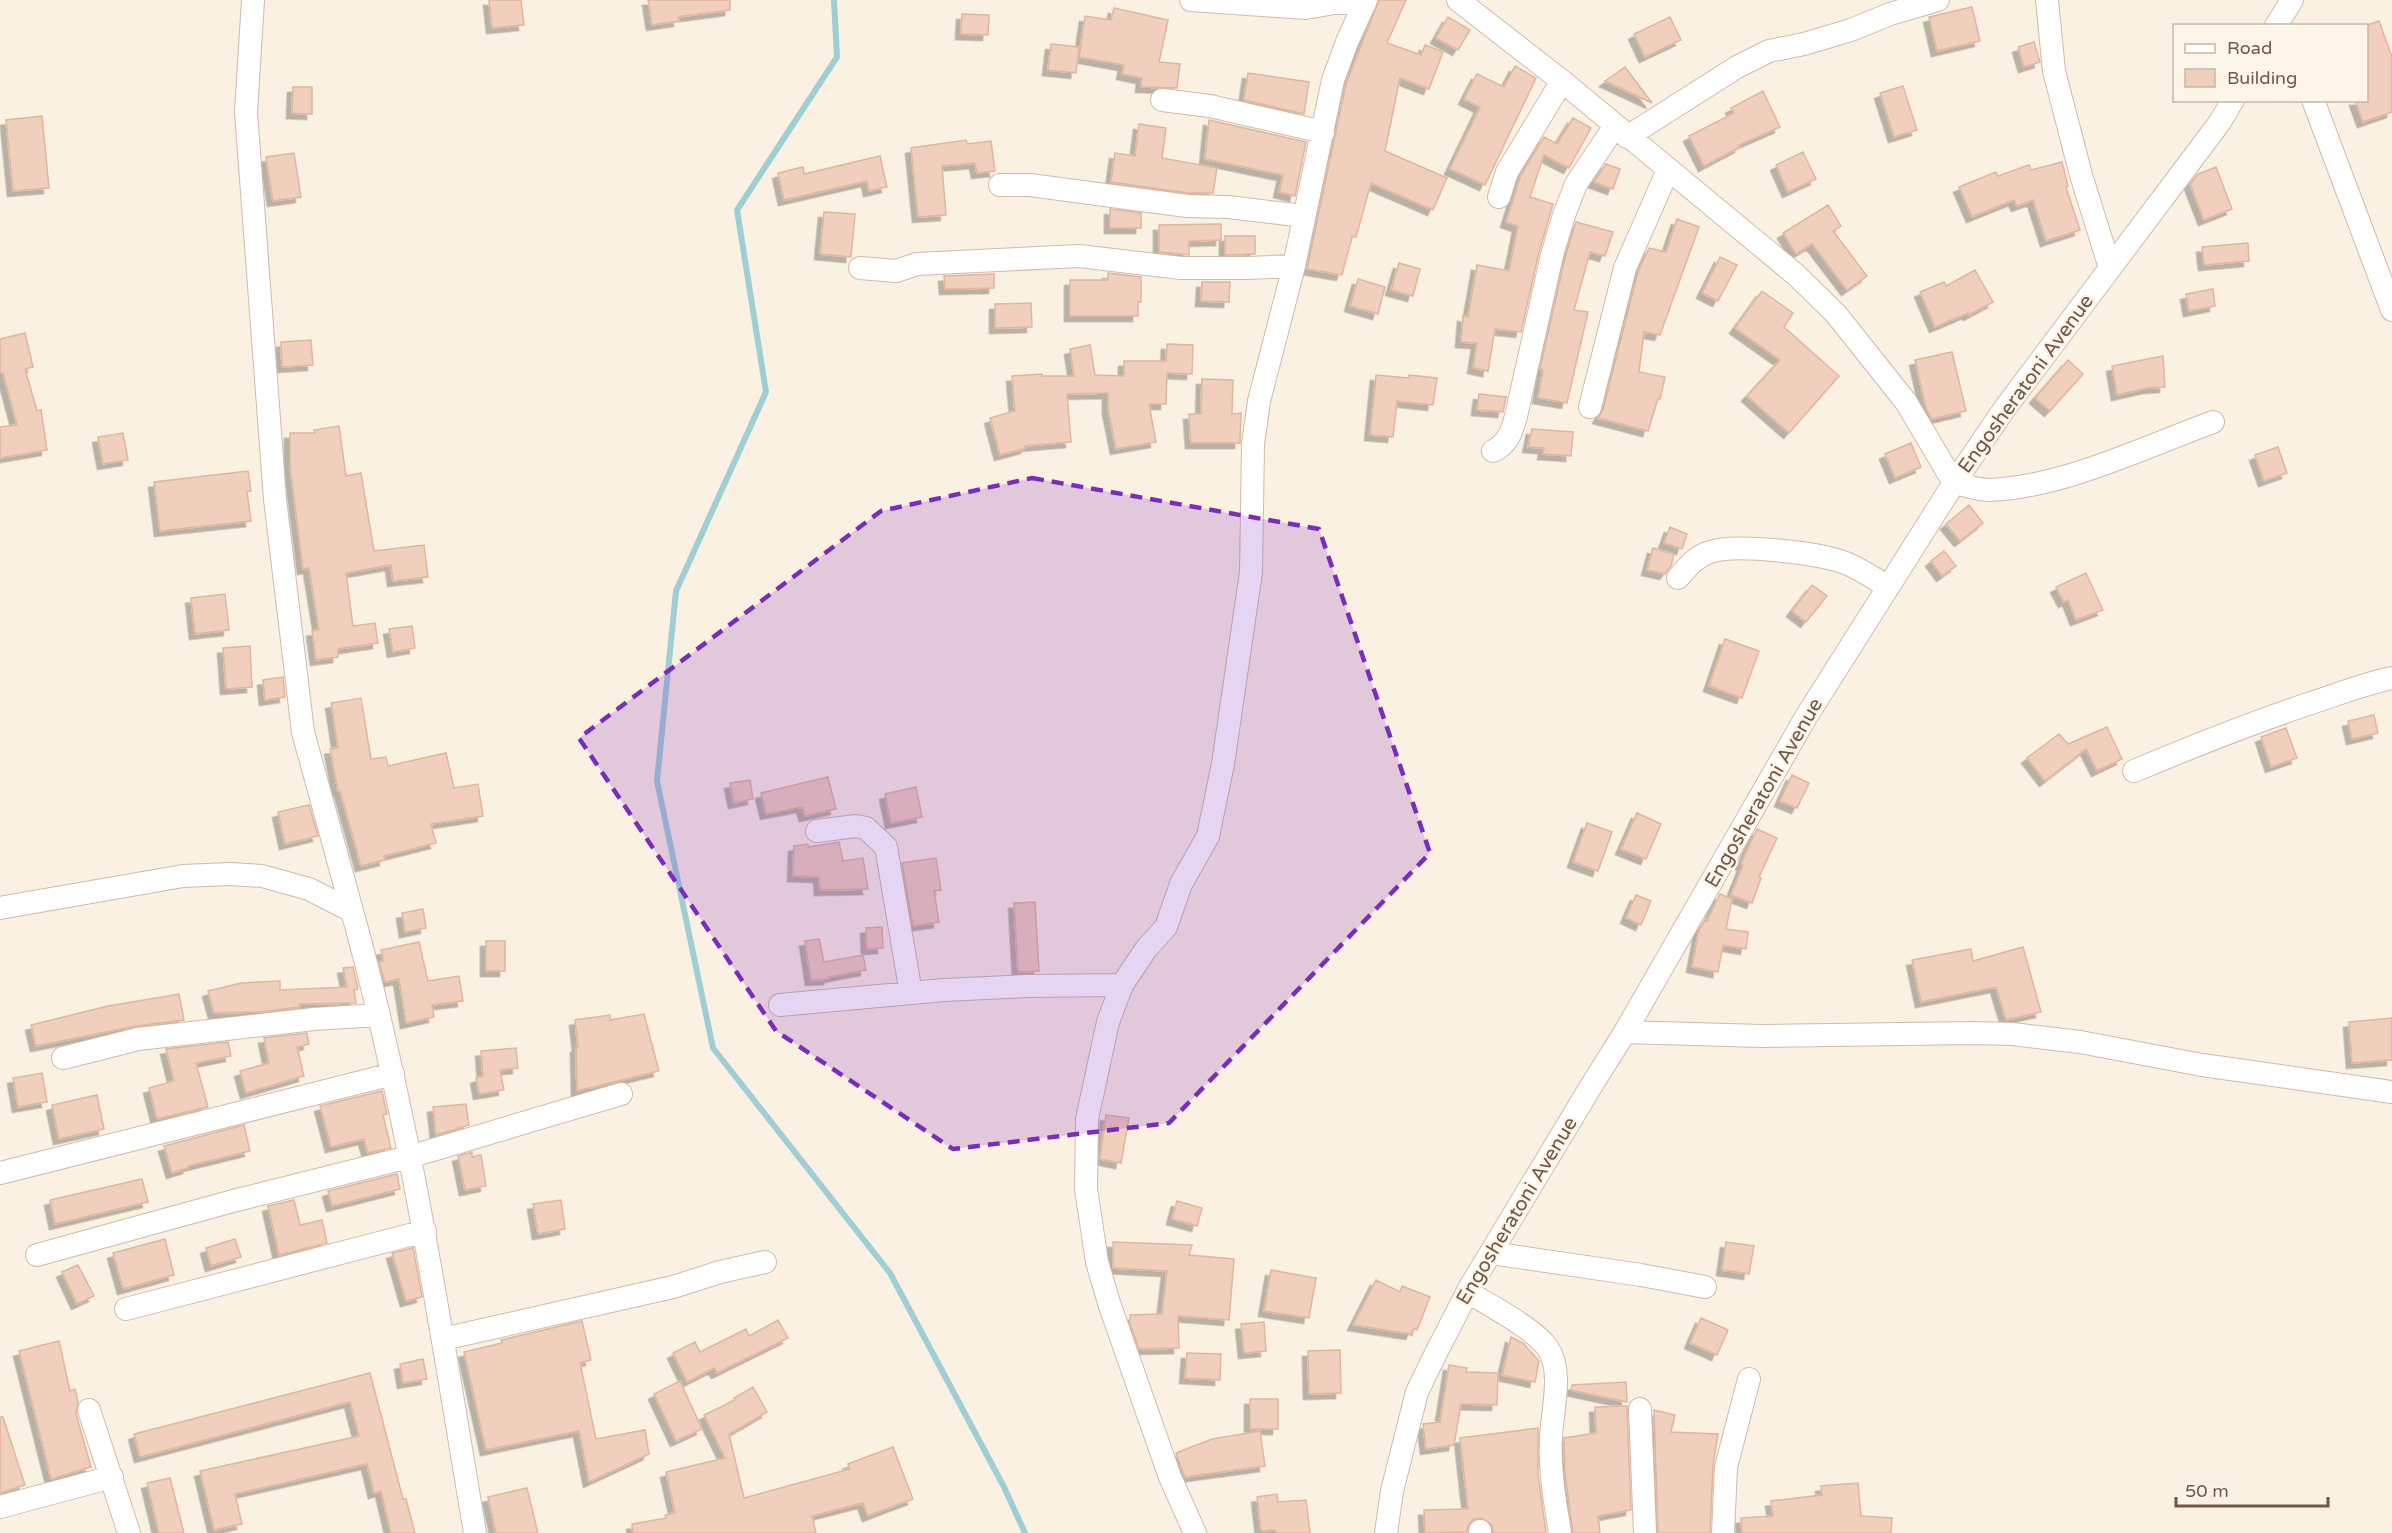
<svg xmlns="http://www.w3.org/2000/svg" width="2392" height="1533" font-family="'Varela Round',sans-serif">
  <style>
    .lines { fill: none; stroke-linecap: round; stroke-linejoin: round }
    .stream { stroke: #9fcfd5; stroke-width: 6 }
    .building { fill: #f0cfbc; stroke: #e2b59d; stroke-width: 1.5; filter: url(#shadow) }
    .minor-casing { stroke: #cebbad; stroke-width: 24 }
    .minor { stroke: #fff; stroke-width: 22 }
    .marked { fill: #7b2cbf; fill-opacity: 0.2; stroke: #7b2cbf; stroke-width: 4.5; stroke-dasharray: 12 8; stroke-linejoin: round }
    .labels { text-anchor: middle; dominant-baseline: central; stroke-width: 5; stroke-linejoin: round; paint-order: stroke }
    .street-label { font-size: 20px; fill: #72574a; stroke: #fef5e9 }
  </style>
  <defs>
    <filter id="shadow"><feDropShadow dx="-5.5" dy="5.5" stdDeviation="0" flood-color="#0004"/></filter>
  </defs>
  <rect width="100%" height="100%" fill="#fbf1e3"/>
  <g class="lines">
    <path class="stream" d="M834,0L837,57L737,210L766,392L676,591L657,781L713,1048L890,1273L1004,1487L1025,1533"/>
  </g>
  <path class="building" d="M489,0H521L524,25L492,28Z
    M648,0H730V10L678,17L679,21L652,25Z
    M1379,0H1406L1387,43L1421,55L1425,45L1443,52L1429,89L1400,78L1385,151L1447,178L1433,210L1371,183L1356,237H1352L1342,275L1307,269L1346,84Z
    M1972,7L1980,41L1937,51L1929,17Z
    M1114,8L1168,20L1159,62L1180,64L1177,88L1141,87L1142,78L1122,74L1124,65L1079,57L1085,16L1111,20Z
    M962,14L989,15L988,35L961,34Z
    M1448,17L1470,30L1458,50L1436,38Z
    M1670,17L1681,40L1645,57L1634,34Z
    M2379,21L2392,57V112L2363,122L2355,100H2367V25Z
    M2034,42L2040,62L2024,67L2018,47Z
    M1051,44L1079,47L1076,73L1048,70Z
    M1515,66L1536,78L1485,185L1450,169L1480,107L1464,99L1477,74L1504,87Z
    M1625,67L1652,103L1605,81Z
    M1248,73L1309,82L1304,114L1244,100Z
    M1903,86L1917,130L1894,137L1880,93Z
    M293,87H312V114L292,113Z
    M1763,91L1780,127L1739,145L1740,147L1704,166L1689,136L1734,113L1731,108Z
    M42,116L49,188L13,191L6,120Z
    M1573,118L1591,128L1569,168L1544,155L1530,197L1553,204L1539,252L1521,332L1495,329L1488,371L1473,368L1477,343L1461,342L1463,316L1468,317L1477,265L1509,271L1518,226L1506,222L1521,175L1544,137L1557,144Z
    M1209,120L1306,142L1295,196L1279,192L1283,175L1205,159Z
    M1139,124L1166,128L1162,158L1217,168L1213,193H1188L1111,182L1115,153L1135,156Z
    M966,140L967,144L991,141L995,171L977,173L975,163L942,166L946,215L918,217L911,148Z
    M1803,152L1816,179L1788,192L1776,165Z
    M294,153L301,197L273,201L266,157Z
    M880,156L887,187L869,191L867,181L784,200L778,173L803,167L804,174Z
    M2062,162L2068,186L2066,187L2080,230L2046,241L2033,200L2017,206L2014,200L1972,217L1959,187L1996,172L1998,176L2029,165L2031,170Z
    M1606,164L1620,169L1613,189L1594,182Z
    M2216,167L2232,209L2204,220L2190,184L2198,174Z
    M1828,205L1841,226L1833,231L1867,276L1847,290L1812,244L1796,254L1783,233Z
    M1110,209L1141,213V228H1110Z
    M824,212L855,214L851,257L820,254Z
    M1677,219L1699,227L1660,335L1644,332L1639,372L1665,377L1660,399H1658L1648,431L1598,418L1603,410L1638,272L1649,248L1666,252Z
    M1576,222L1613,232L1605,256L1590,252L1574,310L1588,312L1567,403L1538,398L1543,370L1540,369L1565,258Z
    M1221,224V240L1189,241V255L1159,252V225Z
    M1225,236H1255V254L1225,255Z
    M2248,243L2249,261L2204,265L2202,247Z
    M1720,257L1737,265L1718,301L1702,293Z
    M1399,263L1420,269L1413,296L1391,290Z
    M1975,270L1993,302L1969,315L1968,313L1935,327L1920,292L1944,282L1946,286Z
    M1108,273L1141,277V302H1138V316H1070V280H1108Z
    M994,274V288L945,289L944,276Z
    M1358,279L1385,287L1378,314L1350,306Z
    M1202,282H1230L1229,302L1201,301Z
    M2213,289L2215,306L2189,311L2186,294Z
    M1762,291L1793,313L1784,327L1839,376L1789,433L1747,396L1780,360L1735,328Z
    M1031,303L1032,327L995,328V304Z
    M25,333L33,367L25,369L37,411L41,410L47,450L0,458V427L17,425L3,373H0V339Z
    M311,340L313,365L282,367L281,342Z
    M1167,344L1193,345L1192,374L1167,373L1166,404H1149L1156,442L1116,449L1108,409V393L1067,394L1071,442L1025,446L1026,448L1000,455L990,418L1015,411L1012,376L1042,374V376H1074L1070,349L1090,345L1095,375L1124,376V361H1166Z
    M1952,352L1966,411L1932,419L1926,408L1915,360Z
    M2163,356L2165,387L2148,388L2117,395L2112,366Z
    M2068,360L2083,374L2050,411L2035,398Z
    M1376,375L1409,378V375L1437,378L1433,405L1397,401L1393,437L1370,435Z
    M1202,379L1233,380L1232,414L1241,413L1240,443H1191L1189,414H1201Z
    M1479,394L1506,397L1503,412L1477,410Z
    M339,426L346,476L361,473L374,551L424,545L428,577L393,581L391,565L346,573L353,626L375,623L378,643L338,649V657L316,660L312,631L319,630L309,568L303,569L290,466V433H315L314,430Z
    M1532,429L1573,432L1571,456L1543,454L1544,448L1528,447Z
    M123,433L128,460L103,464L98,437Z
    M1911,443L1921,467L1895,478L1885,454Z
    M2278,447L2287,473L2264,481L2255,455Z
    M248,471L251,491L247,492L251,521L160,531L154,482Z
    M1969,505L1983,523L1960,541L1946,524Z
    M1670,527L1687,534L1682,549L1664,543Z
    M1653,548L1674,554L1671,566L1665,574L1647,570Z
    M1944,551L1956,566L1942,576L1931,561Z
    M2086,573L2103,610L2076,620L2068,600L2064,602L2056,587Z
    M1812,585L1827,596L1806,622L1792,611Z
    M225,594L229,630L195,634L191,598Z
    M412,626L415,648L393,652L389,629Z
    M1725,639L1759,651L1742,698L1709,686Z
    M250,646L252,687L226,689L223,648Z
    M283,677L285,697L265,700L263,680Z
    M361,698L371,759L386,757L388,766L446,753L454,788L478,784L483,816L431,824L436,843L384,856L385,860L361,866L340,791H338L330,749L338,748L331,703Z
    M2374,715L2378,733L2352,739L2348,721Z
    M2107,727L2122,759L2097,771L2086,749L2045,781L2027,758L2059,734L2068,744Z
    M2286,728L2297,758L2271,767L2261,737Z
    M1792,775L1809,783L1797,808L1780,801Z
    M828,777L836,809L805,816L802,807L766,814L761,793Z
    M750,780L753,799L734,803L730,783Z
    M916,787L922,817L891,823L885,794Z
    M309,805L318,836L285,844L278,812Z
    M1637,813L1661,824L1646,859L1621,849Z
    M1587,823L1612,832L1598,871L1573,862Z
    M1757,829L1777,838L1759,877L1761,878L1752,903L1731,895L1743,865L1741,864Z
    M839,842L843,861L863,858L868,889L820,890L819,877L793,876L794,846L808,844V847Z
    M936,858L941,890L934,891L939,922L913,926L902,863Z
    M1720,894L1732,899L1726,929L1748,932L1746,949L1723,945L1718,972L1692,967L1699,930L1705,920L1707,921Z
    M1636,895L1651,901L1641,925L1626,918Z
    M1035,902L1039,971L1018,972L1014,903Z
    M423,909L426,928L405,932L402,913Z
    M882,927L883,948L867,949L866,928Z
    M819,939L824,962L863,955L866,970L829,977V979L811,980L805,941Z
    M486,941H505V971H486Z
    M419,942L428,981L459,976L463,1001L432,1005L434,1017L406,1023L399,979L385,982L379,962L384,961L381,950Z
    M2023,947L2041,1012L2006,1020L1996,987L1921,1002L1912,960L1971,949L1973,961Z
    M353,967L358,989L354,990L356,1003L299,1004L300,1007L259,1012L214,1013L208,991L241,983L280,981V990L347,987L343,968Z
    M179,994L184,1020L136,1026L36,1046L31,1025L108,1006Z
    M644,1014L659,1071L577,1091L576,1047H578L575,1020L610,1015V1020Z
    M2392,1018V1060L2352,1063L2349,1022Z
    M307,1033L309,1044L297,1047L304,1076L246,1093L240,1071L269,1063L264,1038Z
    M228,1042L231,1056L196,1063L208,1107L157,1119L149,1088L174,1081L166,1049Z
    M516,1048L518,1068L500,1070L504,1090L479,1094L476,1078L483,1076L481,1051Z
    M42,1073L47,1102L18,1107L13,1078Z
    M382,1091L387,1114L383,1115L391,1148L368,1153L364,1139L331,1147L320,1106Z
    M97,1095L104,1129L59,1139L52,1105Z
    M466,1104L469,1125L436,1135L433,1107Z
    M1106,1115L1129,1118L1121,1163L1100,1159Z
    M244,1125L250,1151L188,1166V1168L172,1173L164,1146Z
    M472,1152V1157L481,1155L486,1186L465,1190L458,1156Z
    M397,1174L400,1189L332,1206L328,1191Z
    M142,1179L148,1202L55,1224L50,1200Z
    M294,1200L300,1225L322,1220L327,1243L279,1255L268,1206Z
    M561,1200L565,1229L538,1234L533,1204Z
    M1177,1201L1202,1208L1197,1226L1172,1219Z
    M165,1239L174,1275L123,1289L113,1253Z
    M235,1239L241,1257L211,1266L206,1248Z
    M1113,1242L1192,1245L1189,1255L1234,1259L1229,1320L1178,1316L1179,1348L1139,1349L1130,1323V1315L1162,1314L1167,1271L1113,1268Z
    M1726,1242L1754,1246L1749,1274L1722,1270Z
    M413,1248L422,1297L406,1301L392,1253Z
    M78,1265L94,1296L77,1304L62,1272Z
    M1271,1270L1316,1278L1309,1318L1264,1311Z
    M1376,1280L1400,1292L1402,1286L1430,1297L1417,1330L1414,1328L1411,1334L1353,1325Z
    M1701,1318L1728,1330L1717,1355L1690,1343Z
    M778,1320L788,1338L717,1373L714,1368L687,1382L673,1353L695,1342L700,1352L746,1329L749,1336Z
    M582,1321L591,1360L580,1363L596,1439L645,1430L649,1454L589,1482L579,1431L486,1450L464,1352L502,1343L501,1340Z
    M1264,1322L1266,1351L1244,1353L1241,1324Z
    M1511,1337L1523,1343L1539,1361L1535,1382L1502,1375Z
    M59,1341L70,1391L75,1389L78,1402L76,1414L91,1467L51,1479L19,1351Z
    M1340,1350L1341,1393L1309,1394L1308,1351Z
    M1187,1353L1221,1354L1220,1380L1185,1378Z
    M423,1359L427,1379L403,1383L400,1364Z
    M1449,1365L1467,1368L1466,1372L1498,1373L1497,1405L1461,1404L1454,1445L1426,1449L1423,1424L1440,1422Z
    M370,1373L403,1499H406L415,1533H391L381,1491L374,1493L367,1464L235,1494L242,1524L214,1530L200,1471L359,1436L350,1402L140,1457L134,1434Z
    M680,1381L702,1429L676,1441L654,1394Z
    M1626,1382L1627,1402L1571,1390L1572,1385Z
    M753,1387L767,1412L729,1434L744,1498L850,1469L848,1464L893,1447L913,1499L868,1516L863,1503L812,1516L816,1533H633L632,1524L666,1518L665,1515L675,1513L666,1472L725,1458L704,1415L735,1400L734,1398Z
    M1250,1399H1278V1429H1250Z
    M1627,1406L1631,1510L1598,1516L1600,1533H1573L1565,1472L1564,1438L1596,1433L1595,1407Z
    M1654,1410L1675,1415L1671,1432L1718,1434L1713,1466L1710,1533H1658Z
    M0,1417H3L25,1485L0,1493Z
    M1538,1428V1474L1546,1533H1494L1491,1524L1481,1518L1474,1519L1469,1524L1467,1532L1425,1533L1424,1510L1468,1509L1460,1438Z
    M1260,1431L1265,1466L1185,1477L1176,1453L1212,1439Z
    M170,1478L184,1533H159L147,1483Z
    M1858,1483L1861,1516L1892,1518L1891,1533H1742L1741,1518L1773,1516L1771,1501L1822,1495L1821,1486Z
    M527,1488L538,1533H496L488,1497Z
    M1277,1494L1278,1502L1306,1500L1310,1533H1276L1275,1530L1261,1531L1257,1497Z"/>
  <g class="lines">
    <defs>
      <path id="minor" d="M253,0L246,112L275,499L303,732L352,911
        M1191,0L1306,8L1334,3H1365
        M1458,0L1562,81L1795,274L1836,314L1906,402L1954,483C1965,485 1979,490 1990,490C2063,487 2145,447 2213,422
        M2047,0L2054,71L2081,175L2110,268
        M2276,26L2292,0
        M1162,100L1210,106L1323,132
        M2313,100L2392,310
        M1627,137L1737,67L1769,51L1804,44L1851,30L1890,14L1938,0
        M1000,185H1030L1187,206L1228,207L1304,216
        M1499,197L1507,172L1562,81
        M860,268L896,271L917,264L1079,256L1181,268H1248L1294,266
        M1590,407L1625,268L1668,170
        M1493,451C1508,444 1512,431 1516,416L1552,255L1564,215L1576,184L1615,126
        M1678,578C1687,568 1696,556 1710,552C1735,543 1823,553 1848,564C1862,570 1875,579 1888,587
        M2134,771C2191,747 2249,724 2308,704C2336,695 2363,684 2392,678
        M817,831L856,826L866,828L886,847L911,993
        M0,908L183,876L230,874L262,876L309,889L352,911C409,1115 440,1325 475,1533
        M780,1005L944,990L1026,986L1122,985
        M1625,1032L1761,1036L1974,1033L2012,1034L2080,1042L2202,1065L2392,1092
        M63,1058L138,1039L314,1019L379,1015
        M0,1173L393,1074
        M1491,1253L1641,1275L1705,1287
        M37,1255L233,1201L409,1157L621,1094
        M1468,1292C1489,1305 1533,1328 1547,1347C1564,1370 1552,1411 1551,1437C1549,1469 1555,1502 1560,1533
        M126,1309L425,1231
        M443,1339L673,1287L720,1272L765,1262
        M1640,1409L1645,1533
        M89,1410L129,1533
        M0,1507L112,1477
        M1480,1531V1533
        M1195,1533L1170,1477L1110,1306L1097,1262L1086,1189L1087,1119L1108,1022L1122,985L1146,949L1166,927L1181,884L1208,836L1223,764L1251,572L1253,444L1259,401L1294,266L1333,80L1347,42L1366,0
        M1386,1533L1392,1491L1417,1392L1436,1353L1470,1287L1593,1083L1625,1032L1806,717L1954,483L2005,408L2220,122L2233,100
        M1723,1533L1726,1467L1749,1379"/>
    </defs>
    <use href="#minor" class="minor-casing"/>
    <use href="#minor" class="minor"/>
  </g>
  <path class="marked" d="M1032,478L1319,529L1430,853L1169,1123L953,1149L776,1031L579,738L881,511Z"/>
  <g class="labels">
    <g class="street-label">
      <text transform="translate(2026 384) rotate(-54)">Engosheratoni Avenue</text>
      <text transform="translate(1764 793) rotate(-60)">Engosheratoni Avenue</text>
      <text transform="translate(1517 1211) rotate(-59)">Engosheratoni Avenue</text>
    </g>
  </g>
  <rect x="2173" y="24" width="195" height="78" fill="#fef5e9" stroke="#c6b6a9" stroke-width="1.5"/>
  <rect x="2185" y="44" width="30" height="9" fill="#ffffff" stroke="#c6b6a9" stroke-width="1.5"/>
  <text x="2227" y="54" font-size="18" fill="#72574a">Road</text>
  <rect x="2185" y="69" width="30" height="18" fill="#f0cfbc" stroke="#c6b6a9" stroke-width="1.5"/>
  <text x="2227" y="84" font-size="18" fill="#72574a">Building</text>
  <path d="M2176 1497v9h152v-9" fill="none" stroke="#72574a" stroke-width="3"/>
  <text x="2185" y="1497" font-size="18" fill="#72574a" stroke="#fef5e9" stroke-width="4.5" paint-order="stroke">50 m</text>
</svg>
